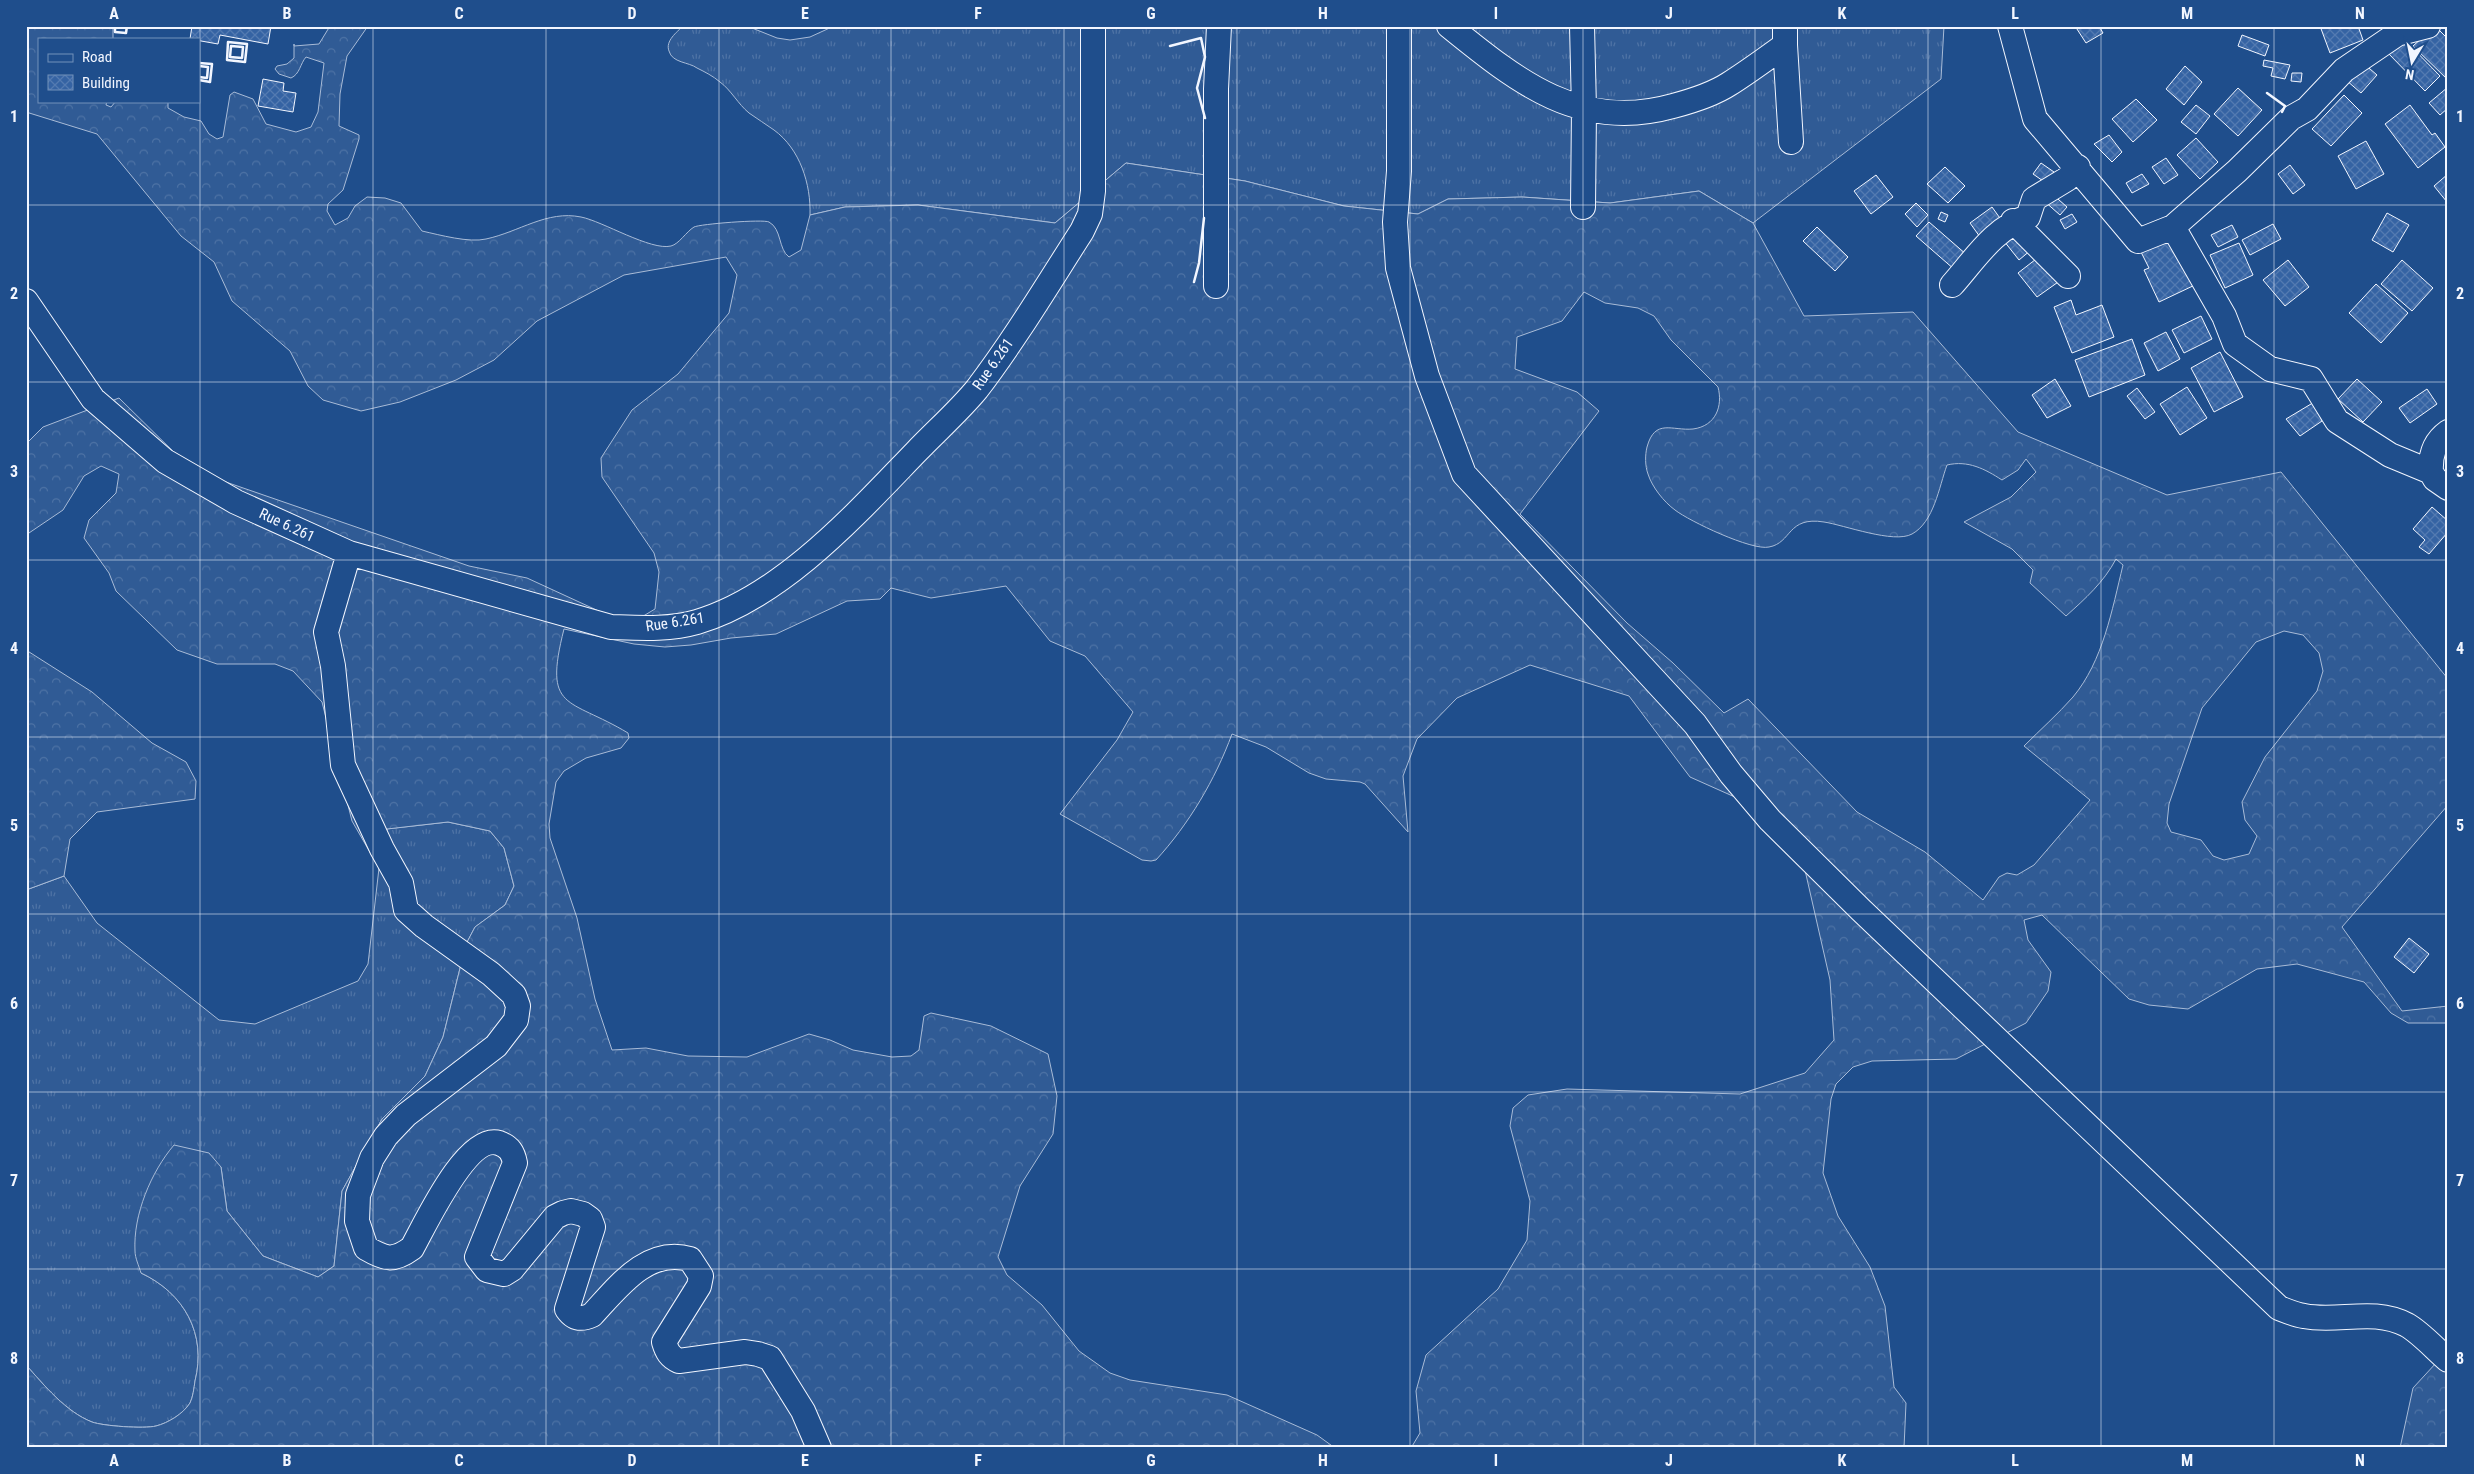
<svg xmlns="http://www.w3.org/2000/svg" width="2474" height="1474" font-family="'Roboto Condensed',sans-serif">
  <style>
    .grass { fill: url(#grass-tufts); stroke: #a8bbd7 }
    .forest { fill: url(#forest-crowns); stroke: #a8bbd7; fill-rule: evenodd }
    .building { fill: url(#building-cross-hatch); stroke: #f2f6ff }
    .lines { fill: none; stroke-linecap: round; stroke-linejoin: round }
    .minor-casing { stroke: #f2f6ff; stroke-width: 26 }
    .minor { stroke: #1f4e8c; stroke-width: 24 }
    .wall { stroke: #f2f6ff; stroke-width: 2.5 }
    .grid { fill: none; stroke: #f2f6ff; stroke-width: 1; stroke-opacity: 0.55 }
    .labels { text-anchor: middle; dominant-baseline: central; stroke-width: 4; stroke-linejoin: round; paint-order: stroke }
    .street-label { font-size: 15px; fill: #f2f6ff; stroke: #1f4e8c }
    .neatline { fill: none; stroke: #f2f6ff; stroke-width: 2 }
    .grid-label { font-size: 16px; text-anchor: middle; font-weight: bold; fill: #f2f6ff }
  </style>
  <defs>
    <pattern id="grass-tufts" width="24" height="20" patternUnits="userSpaceOnUse" patternTransform="scale(1.25)"><rect width="24" height="20" fill="#305b95"/><path d="M3 7l-1-3M5 7V3M7 7l1-3M15 17l-1-3M17 17v-4M19 17l1-3" fill="none" stroke="#4e73a5"/></pattern>
    <pattern id="forest-crowns" width="20" height="18" patternUnits="userSpaceOnUse" patternTransform="scale(1.25)"><rect width="20" height="18" fill="#305b95"/><path d="M2 6a3 3 0 1 1 6 0M12 15a3 3 0 1 1 6 0" fill="none" stroke="#4e73a5"/></pattern>
    <pattern id="building-cross-hatch" width="8" height="8" patternUnits="userSpaceOnUse" patternTransform="scale(1.25)"><rect width="8" height="8" fill="#3563a3"/><path d="M0 0l8 8M0 8l8-8" fill="none" stroke="#537ab1"/></pattern>
  </defs>
  <rect width="100%" height="100%" fill="#1f4e8c"/>
  <path class="grass" d="M683,26H747L777,38L790,40L810,37L834,26H1944L1941,79L1753,223L1699,191L1610,203L1522,197L1448,199L1418,214L1344,206L1245,181L1126,163L1055,223L918,205L845,207L810,215C811,184 800,149 774,130C766,124 757,119 749,113C738,104 731,90 720,82C713,76 705,72 697,68C689,62 672,63 669,51C665,41 677,32 683,26Z
    M448,822L490,831L504,848L514,886L505,905L475,927L466,944L443,1037L425,1076L382,1119L342,1191L334,1266L318,1277L263,1256L227,1211L221,1167L141,1273C184,1293 207,1334 195,1381C194,1388 193,1397 190,1403C183,1414 168,1423 156,1426C144,1429 103,1426 92,1422C66,1412 44,1385 26,1365V890L64,876L97,923L219,1020L255,1024L358,981L368,964L379,868L386,829Z"/>
  <path class="forest" d="M26,26H113V39H39V101H107L106,105L111,107L116,101H168V108L184,117L201,121L209,134L217,139L223,137L230,95L234,92L253,99L266,124L296,132L311,127L318,112L324,63L306,57C300,64 300,74 291,78L279,74L275,69L277,66L287,64L294,58V44V46L319,44L330,26H368L347,56L340,94L339,126L359,135V139L343,190L328,204L327,211L335,225L348,218L355,206L367,197L385,198L401,203L422,231C440,235 469,243 486,239C519,232 547,210 581,217C602,221 651,251 671,246C679,244 686,232 694,227C700,224 763,219 769,222C782,229 778,249 789,257L801,250L810,215L845,207L918,205L1055,223L1126,163L1245,181L1344,206L1418,214L1448,199L1522,197L1610,203L1699,191L1753,223L1804,316L1913,312L2018,432L2167,495L2281,472L2448,679V805L2342,927L2402,1011L2448,1006V1023H2408L2391,1013L2364,982L2297,964L2257,969L2188,1009L2149,1005L2129,999L2042,915L2024,920L2028,940L2051,972L2048,991L2026,1023L1956,1059L1872,1061L1853,1067L1836,1084L1831,1099L1823,1173L1838,1216L1870,1267L1885,1306L1894,1387L1906,1403L1904,1448H1411L1420,1433L1416,1391L1426,1355L1498,1289L1527,1240L1530,1201L1510,1126L1513,1108L1528,1095L1567,1089L1740,1094L1805,1073L1834,1040L1830,980L1797,835L1784,819L1690,777L1629,696L1530,665L1457,698L1417,739L1403,776L1408,832L1365,784L1360,782L1326,779L1309,773L1266,747L1232,734C1215,780 1189,824 1156,860L1151,861L1142,860L1060,814L1117,740L1133,712L1085,656L1050,641L1006,586L931,598L891,588L880,599L847,601L776,634L731,638L691,645L665,647L634,644L564,629C543,712 568,697 628,733L629,738L621,748L586,758L564,771L556,782L549,824L550,838L577,918L595,999L612,1050L646,1048L688,1056L747,1057L809,1034L830,1040L853,1050L892,1057L911,1056L919,1050L924,1016L931,1013L991,1026L1048,1054L1057,1096L1053,1134L1020,1186L998,1257L1007,1275L1042,1305L1079,1351L1110,1373L1130,1380L1227,1395L1317,1435L1335,1448H26V1365C44,1385 66,1412 92,1422C103,1426 144,1429 156,1426C168,1423 183,1414 190,1403C193,1397 194,1388 195,1381C207,1334 184,1293 141,1273C139,1266 135,1258 135,1251C133,1215 151,1172 174,1145L209,1153L221,1167L227,1211L263,1256L318,1277L334,1266L342,1191L382,1119L425,1076L443,1037L466,944L475,927L505,905L514,886L504,848L490,831L448,822L387,829L379,868L352,821L322,702L293,671L275,664H217L177,650L116,591L109,573L84,538L89,520L116,493L119,474L101,466L84,476L63,510L26,535V444L43,427L119,398L184,462L220,480L469,566L527,578L616,619L635,621L655,609L659,572L654,553L602,477L601,458L632,410L678,374L729,313L737,275L726,257L624,275L537,321L494,360L456,380L400,402L361,411L323,400L308,386L290,351L232,301L214,262L181,236L97,134L26,112ZM1584,292L1605,303L1638,308L1654,316L1671,340L1718,387C1723,406 1716,426 1693,429C1672,431 1655,418 1647,447C1645,455 1645,466 1648,474C1652,487 1664,502 1675,510C1689,521 1752,551 1769,547C1792,543 1787,516 1824,522C1844,525 1894,544 1912,534C1934,522 1939,487 1947,465C1968,460 1985,469 2002,480L2018,470L2026,459L2036,472L2011,497L1964,522L2012,549L2033,570L2030,583L2066,616C2085,599 2104,582 2116,559L2123,565C2112,610 2103,661 2073,697C2058,714 2040,730 2024,746L2090,800L2034,865L2017,875L2007,873L1999,877L1983,900L1925,852L1857,812L1748,699L1724,713L1673,663L1627,623L1520,514L1599,411L1577,392L1515,369L1517,337L1562,321ZM2284,631L2303,635L2319,653L2323,671L2317,691L2265,757L2242,802L2245,820L2257,836L2249,854L2224,860L2213,856L2201,840L2171,832L2167,823L2169,804L2202,708L2256,642Z
    M26,650L92,692L152,743L186,762L196,781L195,799L97,812L70,839L64,876L26,890Z
    M2448,1350V1448H2400L2413,1388Z"/>
  <path class="building" d="M192,26H271L268,44L220,35L218,44L190,39Z
    M2075,26H2099L2103,33L2086,43Z
    M2320,26H2358L2363,40L2330,53Z
    M2435,26L2448,39V80L2413,46Z
    M2242,35L2269,45L2265,56L2238,46Z
    M2402,37L2440,76L2425,91L2387,52Z
    M2264,60L2290,65L2285,79L2271,76L2273,68L2263,66Z
    M2362,62L2377,75L2361,93L2346,80Z
    M2185,66L2202,82L2184,105L2166,89Z
    M2292,73H2302L2301,82L2291,81Z
    M263,79L284,83L283,91L296,93L293,112L258,106Z
    M2448,87V108L2440,115L2429,103Z
    M2238,88L2262,110L2238,136L2214,114Z
    M2344,95L2362,113L2331,146L2312,129Z
    M2136,99L2157,120L2133,142L2112,119Z
    M2196,105L2210,116L2196,134L2181,122Z
    M2410,105L2432,135L2435,133L2445,147L2418,168L2385,124Z
    M2109,135L2122,152L2112,162L2094,144Z
    M2196,138L2218,162L2200,179L2177,155Z
    M2366,141L2384,174L2356,189L2338,156Z
    M2166,158L2178,175L2164,184L2152,167Z
    M2041,163L2054,172L2046,183L2033,174Z
    M2290,165L2305,185L2293,194L2278,174Z
    M1945,167L1965,186L1948,203L1927,184Z
    M2142,174L2149,184L2132,193L2126,183Z
    M2448,174V201L2447,202L2434,186Z
    M1876,175L1893,197L1871,214L1854,191Z
    M2050,192L2067,207L2060,215L2043,200Z
    M1916,203L1928,215L1917,227L1905,214Z
    M1992,207L2002,221L1980,237L1970,223Z
    M1941,212L1948,215L1945,222L1938,219Z
    M2387,213L2409,225L2393,252L2372,240Z
    M2072,214L2077,222L2065,229L2060,220Z
    M1929,222L1967,255L1955,270L1916,236Z
    M2273,224L2281,239L2250,255L2242,240Z
    M2232,225L2238,237L2218,247L2211,235Z
    M2011,226L2031,250L2019,260L2000,236Z
    M1817,227L1848,257L1835,271L1803,241Z
    M2174,229L2197,284L2159,302L2144,270L2149,268L2138,246Z
    M2239,243L2253,275L2225,288L2210,255Z
    M2040,256L2061,280L2037,297L2018,273Z
    M2288,260L2309,287L2285,306L2263,280Z
    M2402,260L2433,288L2412,311L2381,284Z
    M2376,284L2408,313L2381,343L2349,313Z
    M2071,300L2076,315L2102,305L2114,337L2072,353L2054,307Z
    M2201,316L2212,339L2184,353L2172,330Z
    M2166,332L2180,359L2158,371L2144,343Z
    M2132,339L2145,375L2089,397L2075,360Z
    M2220,352L2243,397L2214,412L2191,368Z
    M2055,379L2071,406L2047,418L2032,395Z
    M2357,379L2382,402L2363,422L2338,399Z
    M2187,387L2207,418L2180,435L2160,404Z
    M2137,388L2155,412L2145,419L2127,396Z
    M2427,389L2437,404L2410,423L2399,408Z
    M2316,401L2322,421L2300,436L2286,419Z
    M2432,507L2448,521V532L2429,554L2419,547L2425,540L2413,529Z
    M2409,938L2429,954L2414,973L2394,957Z"/>
  <g class="lines">
    <defs>
      <path id="minor" d="M1399,26V171L1395,222L1398,268L1427,376L1464,474L1695,724L1731,774L1770,820L1861,910L2279,1308C2287,1311 2296,1315 2304,1316C2338,1323 2373,1307 2407,1325C2421,1333 2435,1349 2448,1360
        M1449,26C1518,82 1580,132 1673,106C1692,101 1712,95 1729,84C1748,72 1767,58 1785,45V26
        M1582,26L1584,109L1583,207
        M2010,26L2035,119L2138,241L2173,227L2224,316L2235,344L2270,369L2311,379L2337,421L2390,455L2431,472L2435,479L2448,488
        M1785,45L1791,142
        M2013,221L2068,276
        M2173,227L2237,171L2291,118L2307,109L2344,70L2397,34L2428,26
        M1952,285C1975,259 1995,227 2028,217L2034,199L2067,179L2078,167
        M1216,286V89L1219,26
        M26,301L93,399L165,461L236,502L349,553L611,627C640,628 669,630 697,622C782,597 856,514 916,452C936,431 959,411 977,389C1015,339 1048,284 1082,231L1090,214L1093,191V26
        M2431,472C2430,455 2434,442 2448,432
        M349,553L326,632L333,666L343,765L382,849L401,883L406,910L424,926L491,974L514,995L518,1006L516,1020L496,1046L406,1115L386,1136L372,1158L358,1195L357,1221L366,1248C385,1259 393,1262 412,1248C425,1225 467,1133 499,1143C510,1147 513,1153 515,1163L477,1257L487,1270L504,1274L512,1269L555,1217L563,1213L571,1211L583,1214L590,1219L593,1227L567,1309C574,1319 581,1320 592,1315C618,1287 647,1247 690,1259L701,1276L699,1286L664,1342C667,1352 670,1357 679,1361L745,1352L758,1354L770,1358L803,1411L819,1448"/>
    </defs>
    <use href="#minor" class="minor-casing"/>
    <use href="#minor" class="minor"/>
    <path class="wall" d="M115,26V32L126,33L127,26
      M228,42L247,44L245,62L227,60Z
      M231,46L243,47L242,58L230,57Z
      M1170,46L1201,38L1205,57L1197,88L1205,118
      M199,63L212,64L210,82L199,80
      M199,66L208,67L207,78L199,77
      M2267,93L2285,106L2282,112
      M1194,282L1199,263L1204,218"/>
  </g>
  <path class="grid" d="M200,26V1448M373,26V1448M546,26V1448M719,26V1448M891,26V1448M1064,26V1448M1237,26V1448M1410,26V1448M1583,26V1448M1755,26V1448M1928,26V1448M2101,26V1448M2274,26V1448M26,205H2448M26,382H2448M26,560H2448M26,737H2448M26,914H2448M26,1092H2448M26,1269H2448"/>
  <g class="labels">
    <g class="street-label">
      <text transform="translate(993 364) rotate(-55)">Rue 6.261</text>
      <text transform="translate(287 525) rotate(25)">Rue 6.261</text>
      <text transform="translate(675 622) rotate(-9)">Rue 6.261</text>
    </g>
  </g>
  <rect width="2474" height="1474" fill="none" stroke="#1f4e8c" stroke-width="55"/>
  <rect x="38" y="38" width="162" height="65" fill="#1f4e8c" stroke="#7391ba"/>
  <rect x="48" y="54" width="25" height="8" fill="#1f4e8c" stroke="#7391ba"/>
  <text x="82" y="62" font-size="15" fill="#f2f6ff">Road</text>
  <rect x="48" y="75" width="25" height="15" fill="url(#building-cross-hatch)" stroke="#7391ba"/>
  <text x="82" y="88" font-size="15" fill="#f2f6ff">Building</text>
  <g transform="translate(2412 62) rotate(190)" stroke="#1f4e8c" stroke-width="4" paint-order="stroke">
  <path d="M0-4L9 19L0 12L-9 19Z" fill="#f2f6ff"/>
  <text y="-8" font-size="14" font-weight="bold" text-anchor="middle" fill="#f2f6ff">N</text>
  </g>
  <rect x="28" y="28" width="2418" height="1418" class="neatline"/>
  <g class="grid-label">
    <text x="114" y="19">A</text>
    <text x="287" y="19">B</text>
    <text x="459" y="19">C</text>
    <text x="632" y="19">D</text>
    <text x="805" y="19">E</text>
    <text x="978" y="19">F</text>
    <text x="1151" y="19">G</text>
    <text x="1323" y="19">H</text>
    <text x="1496" y="19">I</text>
    <text x="1669" y="19">J</text>
    <text x="1842" y="19">K</text>
    <text x="2015" y="19">L</text>
    <text x="2187" y="19">M</text>
    <text x="2360" y="19">N</text>
    <text x="14" y="122">1</text>
    <text x="2460" y="122">1</text>
    <text x="14" y="299">2</text>
    <text x="2460" y="299">2</text>
    <text x="14" y="477">3</text>
    <text x="2460" y="477">3</text>
    <text x="14" y="654">4</text>
    <text x="2460" y="654">4</text>
    <text x="14" y="831">5</text>
    <text x="2460" y="831">5</text>
    <text x="14" y="1009">6</text>
    <text x="2460" y="1009">6</text>
    <text x="14" y="1186">7</text>
    <text x="2460" y="1186">7</text>
    <text x="14" y="1364">8</text>
    <text x="2460" y="1364">8</text>
    <text x="114" y="1466">A</text>
    <text x="287" y="1466">B</text>
    <text x="459" y="1466">C</text>
    <text x="632" y="1466">D</text>
    <text x="805" y="1466">E</text>
    <text x="978" y="1466">F</text>
    <text x="1151" y="1466">G</text>
    <text x="1323" y="1466">H</text>
    <text x="1496" y="1466">I</text>
    <text x="1669" y="1466">J</text>
    <text x="1842" y="1466">K</text>
    <text x="2015" y="1466">L</text>
    <text x="2187" y="1466">M</text>
    <text x="2360" y="1466">N</text>
  </g>
</svg>
